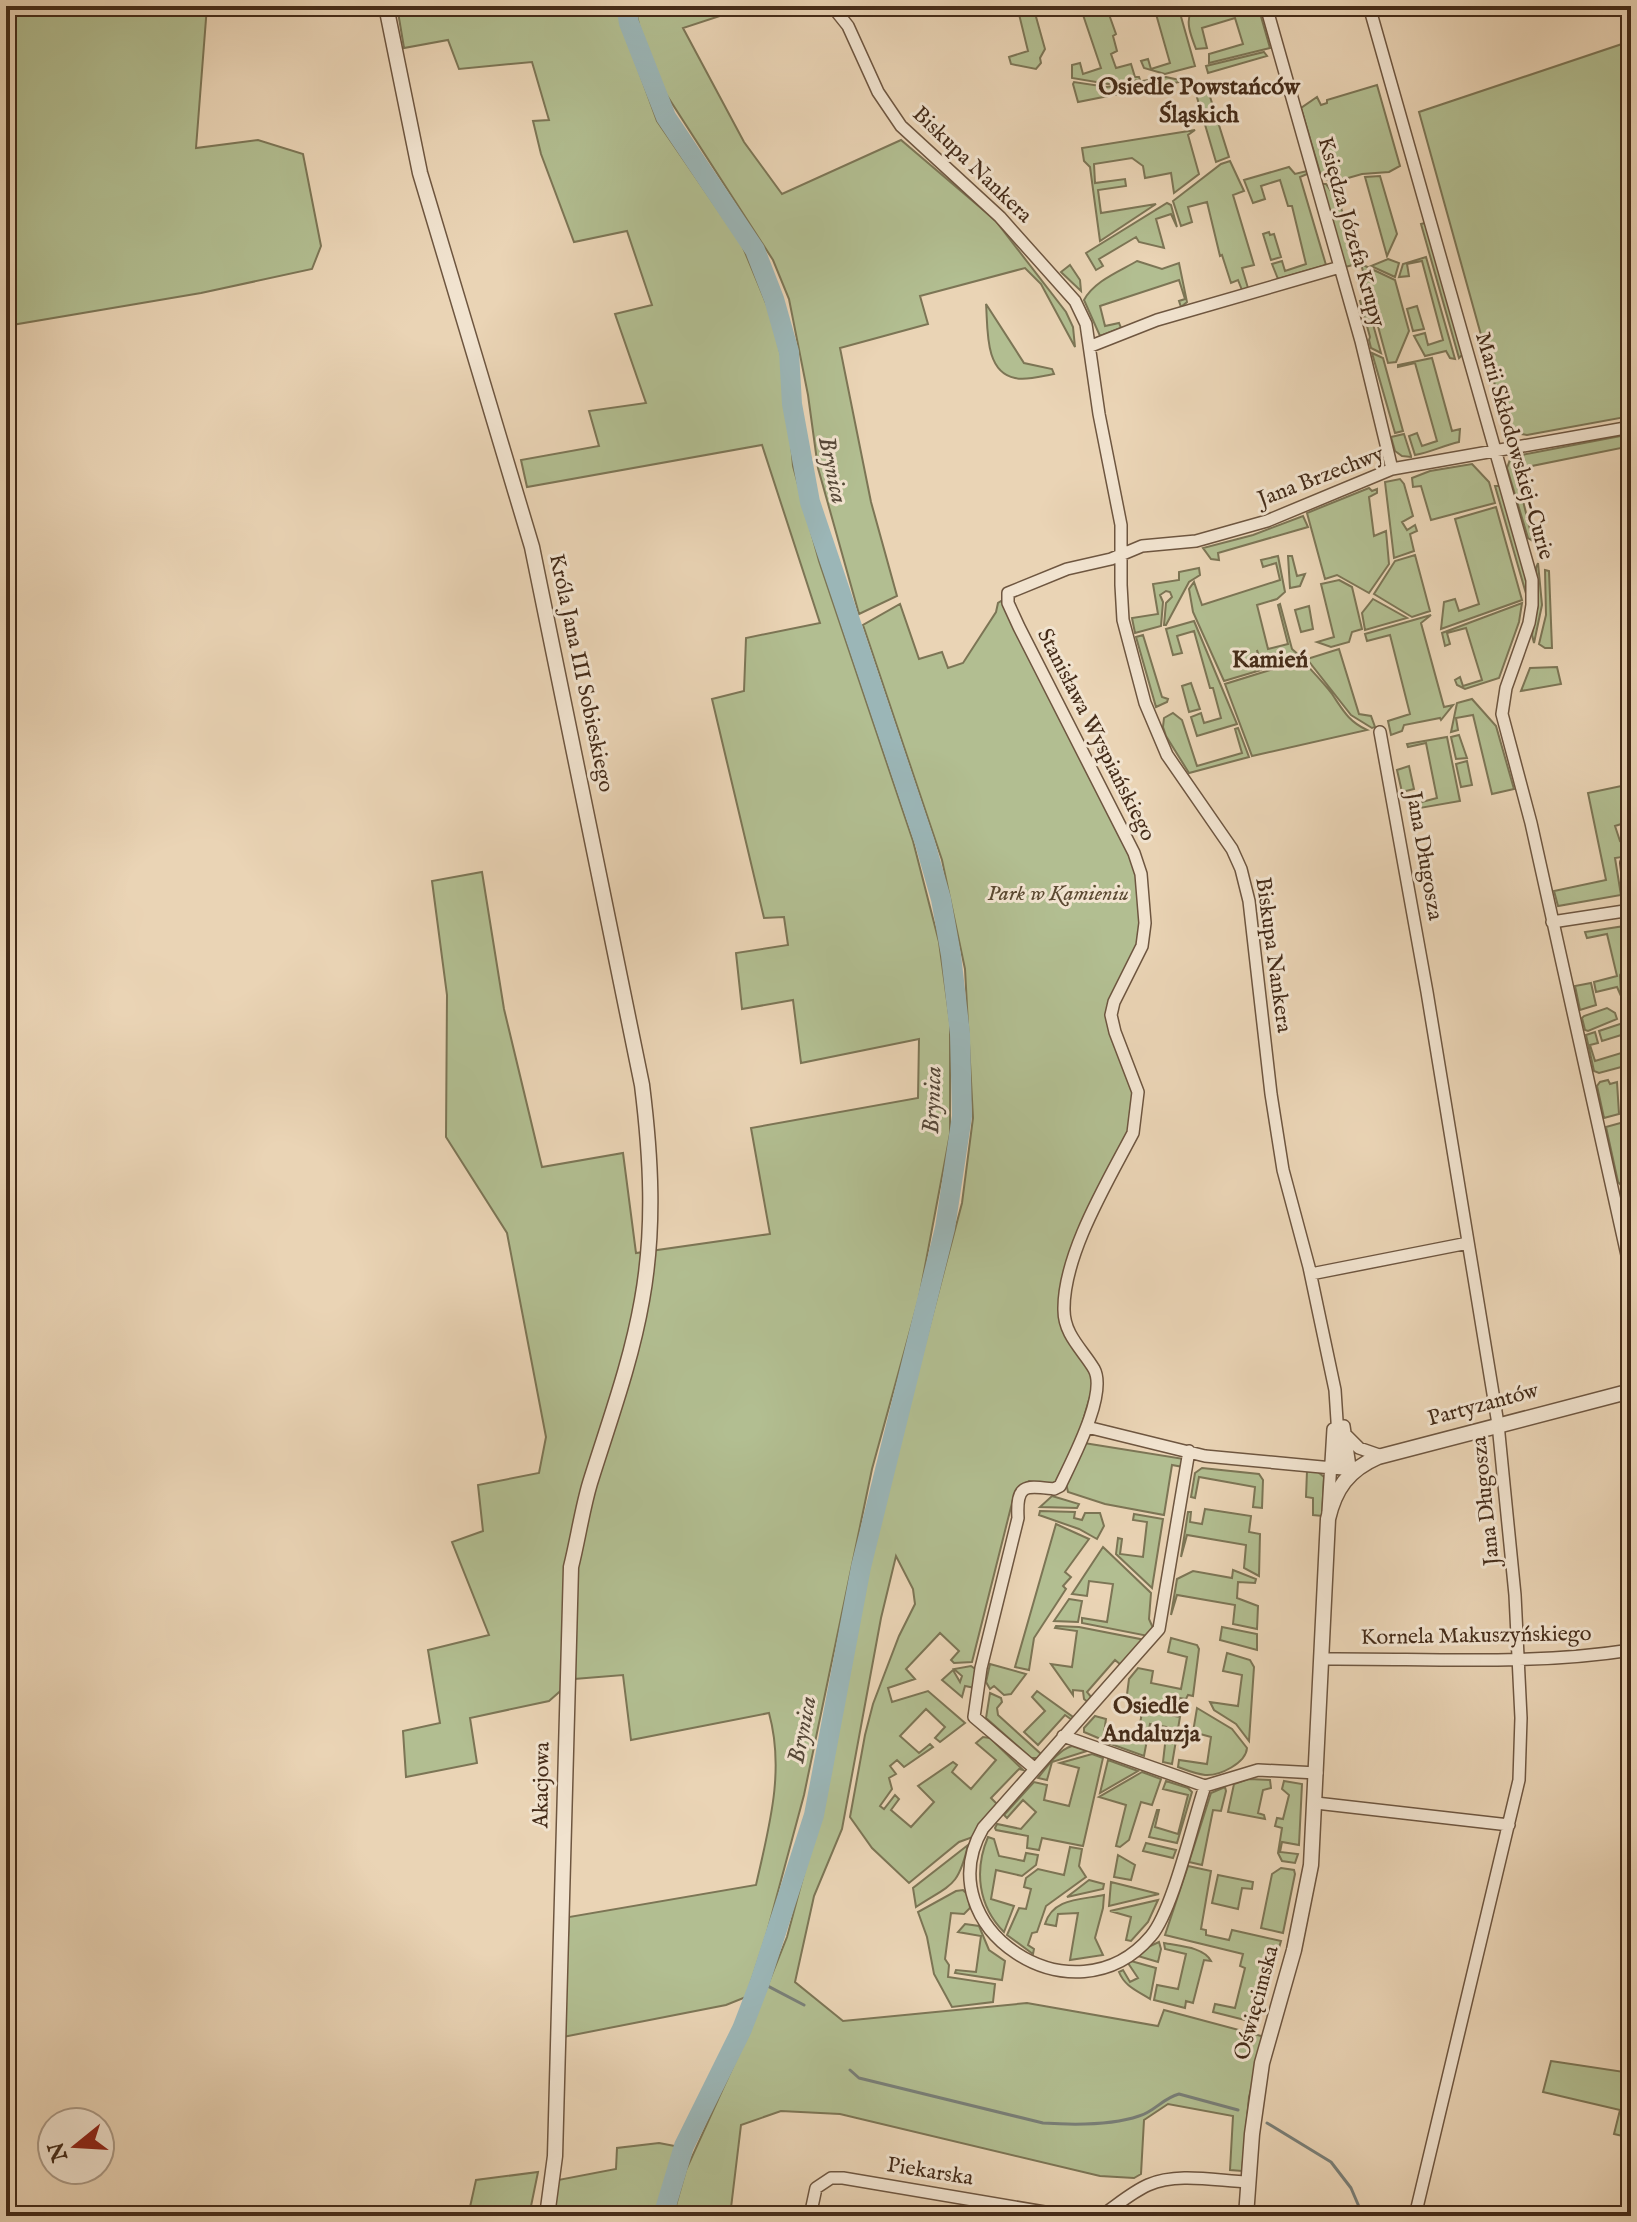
<svg xmlns="http://www.w3.org/2000/svg" width="1637" height="2222" font-family="'IM FELL English',serif">
  <style>
    .green { fill: #b2be91; stroke: #7c7555; stroke-width: 2 }
    .lines { fill: none; stroke-linecap: round; stroke-linejoin: round }
    .stream { stroke: #797f78; stroke-width: 3 }
    .river { stroke: #9bb6b7; stroke-width: 20 }
    .minor-casing { stroke: #6e5640; stroke-width: 14 }
    .tertiary-casing { stroke: #6e5640; stroke-width: 17 }
    .minor { stroke: #f1e3cf; stroke-width: 11 }
    .tertiary { stroke: #f1e3cf; stroke-width: 14 }
    .labels { text-anchor: middle; dominant-baseline: central; stroke-width: 6; stroke-linejoin: round; paint-order: stroke }
    .street-label { font-size: 22px; fill: #452c19; stroke: #f1e3cf }
    .park-label { font-size: 22px; font-style: italic; fill: #5b4931; stroke: #f1e3cf }
    .neighbourhood-label { font-size: 24px; font-weight: bold; fill: #452c19; stroke: #f1e3cf }
    .water-label { font-size: 24px; font-style: italic; fill: #564839; stroke: #f1e3cf }
  </style>
  <rect width="100%" height="100%" fill="#ead4b5"/>
  <filter id="stains"><feTurbulence type="fractalNoise" baseFrequency=".0025" numOctaves="4"/><feColorMatrix values="0 0 0 0 .2 0 0 0 0 .09 0 0 0 0 .02 0 0 0 .5 -.17"/></filter>
  <radialGradient id="worn" r=".72"><stop offset=".6" stop-color="#630" stop-opacity="0"/><stop offset="1" stop-color="#630" stop-opacity=".3"/></radialGradient>
  <path class="green" d="M6,6H207L196,148L258,140L303,154L321,246L312,269L201,293L6,326Z
    M397,6H621L633,55L657,121L742,245L771,315L785,372L793,466L819,561L913,841L939,942L950,1022V1134L919,1298L872,1469L804,1795L766,1936L746,1997L726,2005L563,2037L569,1917L756,1885C769,1827 785,1771 769,1713L631,1740L623,1675L574,1679L549,1701L470,1718L477,1763L406,1777L403,1731L440,1723L428,1650L489,1635L452,1542L483,1531L478,1485L539,1473L546,1437L507,1233L446,1137L447,995L432,881L482,872L504,1009L542,1167L623,1153L636,1253L770,1234L751,1128L918,1098L919,1039L801,1063L793,1000L742,1009L736,953L788,945L784,917L764,918L712,699L744,691L746,638L820,623L762,445L527,487L521,460L599,446L589,411L646,403L615,314L652,305L627,231L574,242L541,154L533,121L549,120L532,62L459,69L448,40L404,48Z
    M635,6H732V12L683,28L744,142L782,194L901,140L995,220L1066,312L1073,327L1075,347L1041,284L1025,268L920,296L928,324L840,348L871,502L897,596L859,614L818,468L808,395L789,299L773,260L666,94L642,39Z
    M1017,6H1033L1045,49L1040,58L1041,63L1036,69L1011,64L1009,57L1028,51Z
    M1080,6H1106L1116,34L1113,36L1117,51L1111,54L1116,68L1131,64L1135,77H1139L1140,80L1108,84L1072,78V65L1080,63L1083,74L1101,68Z
    M1178,6L1195,66L1165,74L1144,68L1141,61L1148,59L1151,69L1170,63L1154,7Z
    M1213,6H1258L1270,48L1209,63V54L1243,44L1235,18L1202,28L1207,48L1196,49C1192,38 1185,23 1191,12Z
    M1631,41V416L1527,435L1508,432L1419,112Z
    M1264,52L1267,56L1208,73L1206,66Z
    M1166,77L1184,81L1078,102L1073,84L1074,82L1107,87Z
    M1206,84L1229,157L1216,162L1196,94Z
    M1377,85L1400,166L1389,172L1362,174L1334,182V184L1321,176L1301,108L1317,97L1321,105L1327,103V100Z
    M1195,130L1188,135L1199,174L1174,193L1171,173L1145,178L1143,166L1132,158L1094,164L1095,183L1125,179L1126,186L1098,190L1101,213L1156,204L1100,241L1090,167L1084,161L1082,148Z
    M1230,161L1244,191L1233,195L1254,265L1242,268L1248,288L1242,290L1238,280L1231,283L1222,255L1220,256L1207,202L1188,207L1192,222L1181,226L1173,201L1221,164Z
    M1289,167L1295,174L1307,171V174L1300,177L1326,265L1278,279L1272,264L1282,261L1285,271L1306,264L1292,206H1288L1280,180L1261,186L1265,199L1253,203L1244,180Z
    M1380,176L1397,234L1387,256L1365,177Z
    M1322,184H1326L1340,204L1357,264L1345,267Z
    M1167,203L1171,205L1177,227L1171,214L1156,219L1164,248L1139,242L1136,237L1099,259L1103,266L1096,270L1086,253Z
    M1425,223L1463,354L1459,358L1421,224Z
    M1269,232L1270,235L1274,234L1281,257L1271,260L1263,234Z
    M1426,257L1455,359L1450,358L1446,351L1425,356L1414,336L1425,333L1428,345L1443,340L1422,261L1407,264L1409,276L1399,277L1403,264Z
    M1388,259L1399,263L1395,277L1371,266Z
    M1137,261L1162,269L1179,263L1187,302L1181,307L1179,301L1185,299L1179,280L1100,306L1105,326L1119,323L1121,328L1100,336L1084,300C1094,281 1120,271 1137,261Z
    M1361,264L1395,280L1409,331L1396,362L1388,363Z
    M1070,265L1080,280L1081,291L1061,272Z
    M1366,299L1381,353L1371,348L1369,340L1370,337L1360,301Z
    M986,304L1024,363L1052,369L1054,374C1042,376 1026,381 1015,378C984,372 988,327 986,304Z
    M1417,306L1424,329L1413,331L1407,309Z
    M1372,353L1383,358L1403,431L1395,433Z
    M1432,358L1452,431L1460,429L1459,442C1442,446 1431,452 1415,455L1409,436L1417,433L1422,446L1437,441L1415,363L1398,367V365Z
    M1404,434L1411,456V457L1402,456L1395,451L1391,437Z
    M1631,434V446L1532,466L1518,481L1533,541L1528,538L1507,468L1511,457Z
    M1472,464L1489,482L1495,503L1431,520L1421,486L1413,487L1412,478L1430,471Z
    M1400,479L1404,484L1413,516L1402,522L1407,530L1415,525L1417,531L1410,534L1414,551L1394,558L1385,482Z
    M1495,486H1500C1510,521 1527,560 1527,597Z
    M1369,488L1372,491L1377,489V493L1369,497L1374,536L1386,531L1389,564L1369,593L1337,575L1325,579L1307,513Z
    M1496,507L1522,600L1441,629L1444,602L1455,599L1459,611L1479,604L1455,519Z
    M1303,516L1308,527L1218,553L1219,560L1211,559L1203,548L1253,535Z
    M1415,555L1430,611L1412,617L1374,594L1395,561Z
    M1278,556L1285,592L1277,599L1257,605L1268,649L1288,644L1278,605L1280,604L1292,649L1301,657L1263,669L1257,650L1261,670L1224,681L1193,612L1189,589L1194,582L1202,605L1280,580L1276,563L1263,567L1261,560Z
    M1288,556H1292L1297,576L1305,574L1300,586L1290,588Z
    M1538,563L1542,605L1534,643L1532,635L1538,605L1536,568Z
    M1199,568L1200,575L1189,582L1166,625H1164L1166,603L1172,597L1170,592L1166,591L1160,595L1163,602L1161,626L1135,633L1132,618L1158,614L1153,584L1179,580V572Z
    M1545,570L1549,571L1552,648H1545L1539,644L1546,615Z
    M1339,580L1352,587L1362,629L1352,632L1349,642L1331,647L1317,642L1334,637L1321,584Z
    M1373,599L1407,618L1365,630L1362,613Z
    M1003,600L1135,863L1139,878L1140,943L1110,1003L1134,1089L1131,1129L1077,1240L1061,1301L1092,1372L1093,1386L1079,1434L1058,1480L1051,1485L1029,1481L1018,1489L1013,1499L972,1662L954,1663L951,1660L959,1651L940,1633L906,1669L915,1679L888,1688L892,1702L928,1691L965,1723L940,1742L935,1738L945,1727L926,1709L900,1736L919,1753L930,1744L933,1747L904,1767L897,1760L890,1766L896,1774L889,1778L892,1789L880,1806L884,1809L895,1795L899,1799L891,1810L911,1827L934,1802L918,1786L953,1762L957,1765L952,1772L971,1789L996,1760L976,1743L983,1737L990,1738L1023,1770L1019,1769L991,1798L997,1804L982,1821L973,1837L959,1842L909,1883L872,1848L850,1817L865,1735L873,1704L899,1636L915,1604L913,1589L896,1556L881,1618L842,1829L814,1896L795,1982L843,2021L1027,2003L1158,2026L1164,2010L1265,2037L1249,2097L1242,2171L1230,2170L1233,2116L1168,2104L1144,2120L1141,2174L1134,2178L1100,2176L840,2114L781,2111L741,2125L730,2216H673L686,2170L751,2027L787,1937L820,1814L874,1537L962,1203L973,1118L965,969L942,860L863,625L900,604L919,659L942,652L948,668L963,663L996,612L998,603Z
    M1522,603L1519,622L1499,678L1465,689L1457,685L1455,680L1460,677L1463,686L1482,680L1466,628L1447,633L1450,644L1445,646L1442,633Z
    M1309,606L1313,629L1301,632L1295,610Z
    M1431,615L1421,623L1444,707L1453,705L1441,720L1440,718L1404,725L1402,731L1391,735L1388,721L1410,714L1390,635L1367,641L1365,634Z
    M1194,621L1237,724L1197,736L1191,717L1201,713L1204,723L1221,718L1213,688H1210L1194,631L1177,636L1182,653L1173,655L1166,629Z
    M1143,635L1162,697L1168,699L1167,702L1156,707L1136,637Z
    M1339,649L1359,714L1371,716L1375,727L1372,728L1351,715L1307,659Z
    M1302,660C1312,671 1323,682 1332,694C1343,710 1348,721 1367,730L1252,756L1225,684Z
    M1557,667L1561,684L1521,691L1530,668Z
    M1191,683L1200,709L1189,712L1182,686Z
    M1472,699L1496,726L1514,789L1492,794L1473,715L1456,718L1458,730L1451,732L1457,703Z
    M1173,713L1182,720L1197,766L1242,753L1235,729L1238,728L1249,757L1189,773L1166,736L1163,727L1164,718Z
    M1459,735L1467,758L1456,759L1451,737Z
    M1447,737L1460,801L1420,808L1418,803L1437,798L1426,743L1408,747L1407,744Z
    M1467,761L1472,785L1461,787L1456,764Z
    M1409,766L1414,789L1402,792L1397,770Z
    M1631,784V821L1615,826L1620,841L1626,839L1630,850L1622,852V857L1615,858L1621,895L1558,906L1554,891L1606,880L1588,793Z
    M1631,925V958L1620,975L1621,996L1617,987L1596,992L1594,982L1617,976L1607,934L1587,938L1585,932Z
    M1591,983L1596,1005L1580,1010L1575,986Z
    M1607,1008L1615,1013L1617,1019L1588,1031L1585,1030L1582,1018L1584,1016Z
    M1629,1021L1631,1032L1602,1041L1599,1031Z
    M1595,1032L1598,1043L1590,1045L1595,1061L1631,1050V1053L1622,1056L1625,1066L1599,1073L1594,1071L1586,1035Z
    M1608,1080L1610,1084L1617,1082L1619,1114L1604,1118L1597,1086L1600,1082Z
    M1631,1120V1169L1623,1171L1626,1186L1623,1187L1618,1182L1606,1127Z
    M1084,1443L1184,1459L1183,1467L1172,1465L1164,1515L1105,1504L1068,1492L1066,1483Z
    M1202,1468L1259,1474L1263,1480L1262,1508L1253,1507L1255,1487L1199,1477L1195,1498L1191,1497L1195,1473Z
    M1307,1471L1318,1472L1324,1477L1322,1516L1313,1515V1498L1306,1497Z
    M1052,1496L1079,1504L1077,1508L1040,1507Z
    M1205,1509L1251,1516L1249,1532L1260,1534L1259,1576L1244,1568L1246,1545L1187,1535L1181,1557L1188,1512H1191L1190,1522L1202,1524Z
    M1040,1511L1075,1512L1074,1518L1082,1520L1085,1513H1100L1104,1526L1097,1539L1079,1529L1039,1515Z
    M1134,1514L1163,1519L1152,1588L1116,1554L1118,1538L1122,1539L1120,1554L1143,1557L1147,1522L1133,1520Z
    M1056,1524L1089,1539L1065,1572L1071,1577L1063,1586L1066,1589L1034,1638L1029,1670L1015,1667Z
    M1103,1547L1151,1593L1149,1619L1153,1628L1148,1636L1082,1623V1618L1107,1622L1113,1584L1089,1581L1087,1596L1072,1594Z
    M1233,1570L1256,1579L1255,1583L1238,1582L1237,1598L1258,1606L1257,1629L1233,1624L1235,1605L1177,1595L1171,1615L1177,1579L1193,1571L1232,1578Z
    M1069,1599L1082,1601L1078,1622L1054,1621Z
    M1056,1626L1079,1627L1145,1640L1121,1665L1115,1660L1087,1692L1092,1698L1089,1703L1084,1699L1083,1691L1073,1690V1695L1051,1664L1072,1667L1077,1631L1055,1628Z
    M1222,1627L1257,1634V1650L1220,1640Z
    M1171,1638L1197,1645L1199,1649L1193,1696L1188,1695L1186,1699L1179,1698L1178,1704L1166,1703L1164,1714L1180,1717L1172,1764L1163,1762L1167,1727L1150,1724L1144,1756L1108,1743L1110,1732L1138,1736L1143,1706L1126,1702L1129,1679L1138,1668L1153,1671L1151,1683L1181,1689L1187,1657L1168,1652Z
    M1227,1653L1250,1660L1254,1667L1249,1741L1236,1724L1214,1710L1210,1702L1238,1706L1242,1675L1223,1671Z
    M990,1664L1026,1674L1011,1694L1004,1695L994,1686L990,1689L986,1682Z
    M971,1666L978,1671L975,1688L965,1686L962,1697L942,1680L953,1670L960,1682L962,1676L954,1669Z
    M1037,1691L1073,1717L1072,1720L1065,1715L1038,1745L1024,1732L1045,1711L1032,1697Z
    M990,1693L1001,1698L1002,1702L997,1708L998,1715L1041,1754L1038,1758H1031L986,1718Z
    M1197,1708L1232,1729L1247,1748C1246,1763 1220,1776 1205,1775C1196,1774 1186,1770 1178,1767L1179,1760L1207,1764L1211,1737L1193,1732Z
    M1095,1716L1106,1719L1103,1740L1084,1732V1728Z
    M1072,1746L1087,1751L1052,1762L1047,1780L1038,1778C1047,1767 1058,1750 1072,1746Z
    M1092,1754L1103,1758L1083,1846L1042,1838L1039,1850L1027,1848L1028,1836L996,1830L995,1828L997,1824L1021,1829L1036,1812L1023,1800L1007,1818L1004,1815L1034,1782L1047,1785L1044,1800L1069,1806L1079,1768L1060,1763Z
    M1108,1760L1138,1771L1100,1793Z
    M1142,1772L1161,1779L1152,1805L1141,1802L1129,1840L1120,1847L1116,1846L1126,1805L1099,1797Z
    M1249,1779L1270,1780L1271,1788L1263,1790L1258,1813L1264,1815L1265,1819L1228,1812L1234,1784Z
    M1166,1781L1188,1788L1192,1792L1177,1843L1149,1837L1157,1810H1159L1155,1827L1178,1834L1188,1795L1163,1789Z
    M1284,1781L1302,1784L1299,1845L1282,1842L1280,1852L1298,1854L1295,1863L1282,1861L1278,1853L1282,1828L1275,1826L1277,1818L1283,1819L1289,1795L1282,1789Z
    M1225,1787L1226,1791L1221,1811L1213,1810L1202,1865L1189,1862L1211,1793Z
    M988,1837L994,1839L999,1856L1024,1861L1026,1853L1038,1855L1036,1865L1022,1876L996,1870L991,1899L1014,1906L1004,1932C978,1906 974,1870 988,1837Z
    M1146,1843L1176,1850L1173,1858L1143,1851Z
    M968,1845C958,1888 951,1884 916,1907L913,1888Z
    M1070,1847L1082,1849L1079,1866L1086,1877L1046,1906L1037,1932L1032,1933L1028,1945L1034,1949L1033,1954L1007,1935L1019,1908L1026,1909L1031,1889L1024,1887L1026,1878L1038,1869L1064,1875Z
    M1118,1855L1135,1865L1131,1880L1114,1877Z
    M1188,1866L1211,1871L1201,1929L1206,1930V1935L1229,1940L1232,1930L1281,1941L1257,2023L1213,2012L1215,2004L1235,2008L1245,1968L1240,1966L1243,1954L1165,1935Z
    M1281,1868L1294,1870L1295,1874L1283,1933L1261,1928L1272,1874Z
    M1218,1875L1253,1882L1252,1889L1242,1888L1238,1909L1212,1903Z
    M1089,1880L1104,1884L1103,1889L1067,1897Z
    M1111,1882L1159,1894L1109,1906Z
    M963,1890L968,1895L970,1908L964,1914L951,1913L945,1959L949,1965L948,1977L995,1984L993,2002L952,2007L934,1974L927,1937L918,1912L956,1891Z
    M1104,1895L1103,1908L1095,1938L1103,1955L1070,1960L1078,1913L1058,1914L1056,1926L1045,1924C1053,1898 1080,1900 1104,1895Z
    M1158,1900L1148,1922L1131,1941L1126,1940L1131,1917L1110,1911Z
    M965,1924L979,1926L989,1950L1005,1961L1002,1980L955,1973L956,1970L976,1972L981,1936L958,1932Z
    M1159,1942L1161,1949L1158,1962L1138,1956L1148,1947Z
    M1164,1943C1179,1946 1204,1947 1211,1961L1204,1960L1193,2003L1186,2001L1185,2008L1154,2000L1157,1985L1178,1989L1186,1954L1165,1949Z
    M1131,1961L1156,1968L1150,1999C1138,1991 1125,1987 1119,1972L1123,1970L1130,1982L1138,1978L1128,1963Z
    M1551,2061L1631,2073V2138L1614,2134L1620,2110L1543,2092Z
    M659,2143L680,2147L659,2216H551L558,2180L616,2169L617,2148Z
    M538,2172L529,2216H468L476,2180Z"/>
  <g class="lines">
    <path class="stream" d="M760,1982L804,2005
      M850,2070L859,2078L1043,2123C1073,2125 1110,2126 1139,2116C1154,2112 1163,2098 1179,2094L1238,2110
      M1267,2123L1331,2162L1351,2188L1363,2216"/>
    <path class="river" d="M626,6L629,23L666,117L755,250L774,299L789,352L792,404L810,502L925,843L941,899L951,955L960,1034L962,1116L945,1228L861,1567L814,1815L760,1982L742,2029L684,2146L663,2216"/>
    <defs>
      <path id="minor" d="M832,6L848,26L878,92L901,126L1000,217L1075,301L1086,324L1099,414L1121,525V585L1123,620L1145,703L1167,755L1232,849L1241,869L1249,901L1271,1094L1283,1170L1309,1267L1335,1390L1340,1467
        M1266,6L1361,341L1392,469
        M1369,6L1532,580V605L1529,623L1506,688L1502,714L1531,823L1631,1273
        M1091,346L1157,320L1340,267
        M1380,732L1427,992L1498,1424L1515,1595L1521,1718L1519,1780L1415,2216
        M1631,853L1626,863L1631,907
        M1552,922L1631,910
        M1311,1274L1468,1243
        M1344,1426L1351,1473
        M1087,1427L1205,1456L1343,1469
        M1347,1436L1359,1448L1382,1456
        M1189,1451L1159,1629L983,1828C925,1927 1074,2027 1151,1936C1173,1910 1193,1821 1205,1786
        M1328,1512L1333,1429
        M1321,1659C1424,1658 1529,1666 1631,1650
        M1063,1736L1205,1786L1258,1770L1317,1773
        M1034,1768L974,1717L981,1668L1018,1518C1016,1482 1027,1486 1054,1489L1060,1486C1071,1462 1108,1394 1094,1369C1083,1350 1064,1335 1064,1310C1063,1255 1108,1181 1133,1133L1138,1092L1115,1032L1111,1015L1114,1002L1142,946L1145,923L1141,874L1134,853L1019,627L1008,603V593L1067,569L1111,559L1142,546L1196,541L1267,521L1392,469L1631,427
        M1316,1803L1509,1825
        M810,2216L816,2188L831,2178H843L1068,2216
        M1101,2216C1116,2206 1132,2192 1148,2185C1178,2172 1217,2181 1249,2182"/>
      <path id="tertiary" d="M386,6L420,173L532,547L642,1085C651,1157 655,1228 642,1300C631,1363 609,1422 590,1483C582,1510 578,1539 571,1567L555,2156L547,2216
        M1246,2216L1252,2134L1262,2063L1294,1950L1311,1865L1328,1519C1335,1489 1348,1470 1378,1457L1631,1391"/>
    </defs>
    <use href="#minor" class="minor-casing"/>
    <use href="#tertiary" class="tertiary-casing"/>
    <use href="#minor" class="minor"/>
    <use href="#tertiary" class="tertiary"/>
  </g>
  <g class="labels">
    <g class="street-label">
      <text transform="translate(972 165) rotate(44)">Biskupa Nankera</text>
      <text transform="translate(1351 232) rotate(74)">Księdza Józefa Krupy</text>
      <text transform="translate(1514 446) rotate(74)">Marii Skłodowskiej-Curie</text>
      <text transform="translate(1321 477) rotate(-21)">Jana Brzechwy</text>
      <text transform="translate(581 673) rotate(78)">Króla Jana III Sobieskiego</text>
      <text transform="translate(1096 735) rotate(63)">Stanisława Wyspiańskiego</text>
      <text transform="translate(1424 856) rotate(80)">Jana Długosza</text>
      <text transform="translate(1273 955) rotate(82)">Biskupa Nankera</text>
      <text transform="translate(1483 1405) rotate(-15)">Partyzantów</text>
      <text transform="translate(1486 1501) rotate(-96)">Jana Długosza</text>
      <text transform="translate(1476 1636) rotate(-1)">Kornela Makuszyńskiego</text>
      <text transform="translate(542 1785) rotate(-89)">Akacjowa</text>
      <text transform="translate(1257 2003) rotate(-75)">Oświęcimska</text>
      <text transform="translate(930 2172) rotate(9)">Piekarska</text>
    </g>
    <g class="park-label">
      <text x="1058" y="894">Park w Kamieniu</text>
    </g>
    <g class="neighbourhood-label">
      <text x="1199" y="87">Osiedle Powstańców<tspan x="1199" dy="28">Śląskich</tspan></text>
      <text x="1270" y="660">Kamień</text>
      <text x="1151" y="1706">Osiedle<tspan x="1151" dy="28">Andaluzja</tspan></text>
    </g>
    <g class="water-label">
      <text transform="translate(832 470) rotate(78)">Brynica</text>
      <text transform="translate(933 1100) rotate(-88)">Brynica</text>
      <text transform="translate(803 1730) rotate(-79)">Brynica</text>
    </g>
  </g>
  <rect width="1637" height="2222" fill="none" stroke="#ead4b5" stroke-width="32"/>
  <rect x="8" y="8" width="1621" height="2206" fill="none" stroke="#452c19" stroke-width="4"/>
  <rect x="16" y="16" width="1605" height="2190" fill="none" stroke="#452c19" stroke-width="2"/>
  <g transform="translate(76 2146) rotate(252)"><circle r="38" fill="#f1e3cf" stroke="#ac9a86" stroke-width="2"/>
  <path d="M0-6L14 30L0 20L-14 30Z" fill="#8f2418"/>
  <text y="-12" font-size="22" font-weight="bold" text-anchor="middle" fill="#452c19">N</text>
  </g>
  <rect width="100%" height="100%" filter="url(#stains)"/>
  <rect width="100%" height="100%" fill="url(#worn)"/>
</svg>
